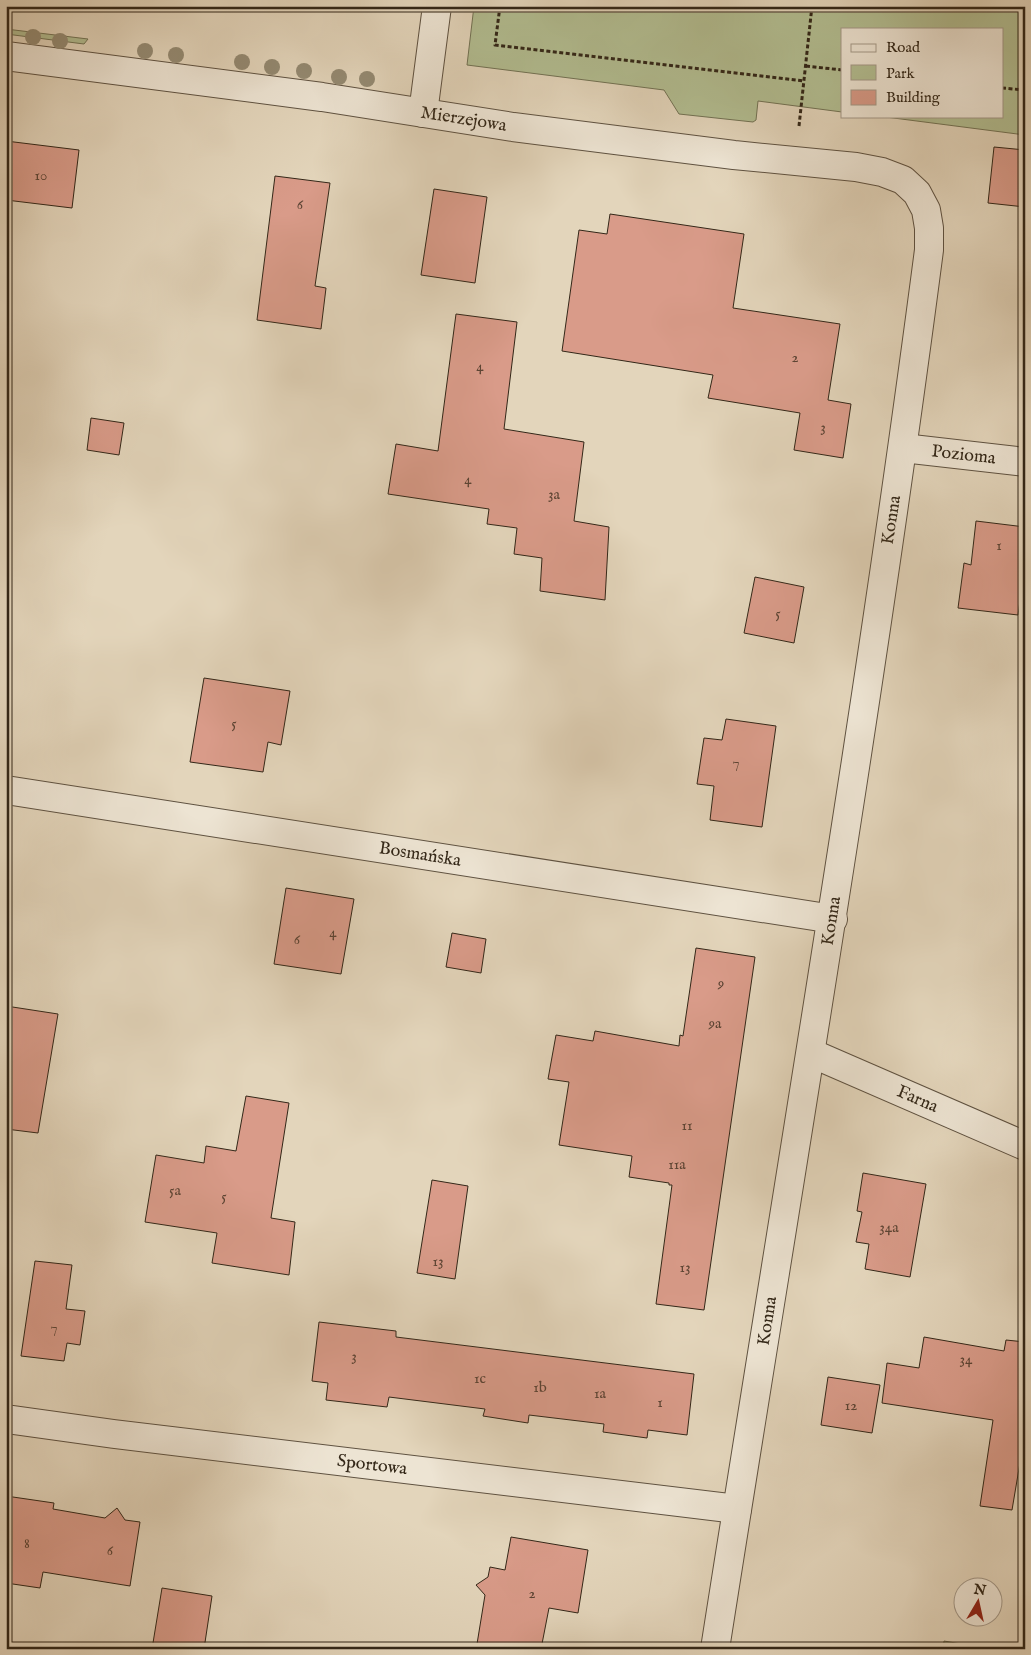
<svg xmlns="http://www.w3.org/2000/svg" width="1031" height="1655" font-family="'IM FELL English',serif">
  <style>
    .green { fill: #b2bd91; stroke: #727254 }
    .building { fill: #d99b89; stroke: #332718 }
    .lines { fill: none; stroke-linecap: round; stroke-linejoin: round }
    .minor-casing { stroke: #5f5241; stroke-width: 30 }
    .tertiary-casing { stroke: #5f5241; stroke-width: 30 }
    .path { stroke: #332718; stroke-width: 3; stroke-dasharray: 4 2.5; stroke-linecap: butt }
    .minor { stroke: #ede4d3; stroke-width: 28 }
    .tertiary { stroke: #ede4d3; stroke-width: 28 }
    .tree { fill: #948a72 }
    .labels { text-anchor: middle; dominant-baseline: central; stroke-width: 5; stroke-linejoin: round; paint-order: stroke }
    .number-label { font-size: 15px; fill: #5c4434 }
    .street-label { font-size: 18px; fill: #332718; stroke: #ede4d3 }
  </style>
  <rect width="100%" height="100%" fill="#e3d5bb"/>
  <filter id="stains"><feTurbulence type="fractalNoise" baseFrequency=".004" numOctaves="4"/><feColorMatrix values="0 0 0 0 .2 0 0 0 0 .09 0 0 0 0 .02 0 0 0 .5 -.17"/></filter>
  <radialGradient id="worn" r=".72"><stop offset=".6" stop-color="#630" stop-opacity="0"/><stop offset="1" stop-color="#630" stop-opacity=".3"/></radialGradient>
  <path class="green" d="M474,6H1025V135L878,116H1002V29H842V112L758,101L756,120L753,122L679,114L664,90L467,65Z
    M6,29L88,39L84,44L6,34Z
    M944,1641L990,1649H943Z"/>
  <path class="building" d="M6,141L79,150L72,208L6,200Z
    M994,147L1025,150V207L988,203Z
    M275,176L330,183L315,286L326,288L321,329L257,320Z
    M434,189L487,197L475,283L421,275Z
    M610,214L744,234L733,308L840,324L828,400L851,404L843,458L794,450L800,413L708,398L713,375L562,351L579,230L607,234Z
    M456,314L517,322L504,429L584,442L574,521L609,527L605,600L540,591L542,558L514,554L517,528L487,524L489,509L388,494L396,444L438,451Z
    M91,418L124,423L119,455L87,450Z
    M976,521L1025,527V594L1021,593L1018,615L958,608L964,563L971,565Z
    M755,577L804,587L794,643L744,633Z
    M204,678L290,691L281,745L268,742L263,772L190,762Z
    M726,719L776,726L762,827L710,820L714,786L697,784L704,738L722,740Z
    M286,888L354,899L341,974L274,964Z
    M452,933L486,939L481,973L446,967Z
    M696,948L755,957L704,1310L656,1304L672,1185H669V1183L629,1177L632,1156L559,1145L569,1082L548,1079L556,1035L593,1041L595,1031L679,1046L680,1035L683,1036Z
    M6,1006L58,1014L38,1133L6,1129Z
    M246,1096L289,1103L271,1218L295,1222L289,1275L212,1263L217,1233L145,1222L156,1155L204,1163L206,1146L236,1151Z
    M863,1173L926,1184L910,1277L865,1269L869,1244L856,1242L862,1212L857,1211Z
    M432,1180L468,1186L455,1279L417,1273Z
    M35,1261L72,1265L66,1309L85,1311L80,1345L67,1343L64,1361L21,1356Z
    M319,1322L396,1331V1337L694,1374L687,1435L648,1430L647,1438L603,1432L604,1424L529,1415L528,1423L483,1416L485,1409L389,1397L387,1407L326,1400L328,1383L312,1381Z
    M924,1337L1004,1351L1006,1340L1025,1342V1433L1012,1510L980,1506L993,1420L882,1403L887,1363L919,1368Z
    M828,1377L880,1385L872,1433L821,1425Z
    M6,1496L54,1503L53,1509L105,1518L117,1508L125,1520L140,1522L130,1586L43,1572L40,1588L6,1583Z
    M511,1537L588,1550L578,1613L549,1608L541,1649H506L477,1644L485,1595L476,1585L488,1577L490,1567L505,1570Z
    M162,1588L212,1596L204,1649H152Z"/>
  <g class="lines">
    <defs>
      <g id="minor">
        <path d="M423,113L437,6"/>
        <path id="s1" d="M903,448L1025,462"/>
        <path id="s2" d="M6,790L833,919"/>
        <path id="s3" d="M6,1419L114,1434L737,1509"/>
      </g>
      <g id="tertiary">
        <path id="s4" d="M6,56L322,97L513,127L734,155L856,167L882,172L903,180L917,193L926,210L929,228V250C868,718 788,1183 715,1649"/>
        <path id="s5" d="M811,1053L1025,1146"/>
      </g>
    </defs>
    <use href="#minor" class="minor-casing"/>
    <use href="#tertiary" class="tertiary-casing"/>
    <path class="path" d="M500,6L495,45L804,81
      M806,66L842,70
      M1002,88L1025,90
      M799,126L812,6"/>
    <use href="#minor" class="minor"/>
    <use href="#tertiary" class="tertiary"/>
  </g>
  <g class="tree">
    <circle cx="33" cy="37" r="8"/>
    <circle cx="60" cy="41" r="8"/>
    <circle cx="145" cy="51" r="8"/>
    <circle cx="176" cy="55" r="8"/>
    <circle cx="242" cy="62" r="8"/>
    <circle cx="272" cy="67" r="8"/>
    <circle cx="304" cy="71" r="8"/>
    <circle cx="339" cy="77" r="8"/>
    <circle cx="367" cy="79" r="8"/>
  </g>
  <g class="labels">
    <g class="number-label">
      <text x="41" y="175">10</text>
      <text x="300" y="204">6</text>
      <text x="795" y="357">2</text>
      <text x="480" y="366">4</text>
      <text x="823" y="427">3</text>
      <text x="468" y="479">4</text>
      <text x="554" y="494">3a</text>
      <text x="999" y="545">1</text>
      <text x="778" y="613">5</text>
      <text x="234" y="723">5</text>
      <text x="736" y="762">7</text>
      <text x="333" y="932">4</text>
      <text x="297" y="939">6</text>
      <text x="721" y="983">9</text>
      <text x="715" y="1023">9a</text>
      <text x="687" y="1125">11</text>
      <text x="677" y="1164">11a</text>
      <text x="175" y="1190">5a</text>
      <text x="224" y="1196">5</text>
      <text x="889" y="1227">34a</text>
      <text x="438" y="1261">13</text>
      <text x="685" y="1267">13</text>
      <text x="54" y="1327">7</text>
      <text x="354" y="1356">3</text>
      <text x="966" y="1359">34</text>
      <text x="480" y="1378">1c</text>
      <text x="540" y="1387">1b</text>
      <text x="600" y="1393">1a</text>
      <text x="660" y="1402">1</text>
      <text x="851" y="1405">12</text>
      <text x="27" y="1543">8</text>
      <text x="110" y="1550">6</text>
      <text x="532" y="1593">2</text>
    </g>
    <g class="street-label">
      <text stroke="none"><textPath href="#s4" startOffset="462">Mierzejowa</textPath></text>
      <text stroke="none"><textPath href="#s1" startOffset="61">Pozioma</textPath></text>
      <text transform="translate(892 520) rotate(-81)">Konna</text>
      <text stroke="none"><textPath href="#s2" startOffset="419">Bosmańska</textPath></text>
      <text transform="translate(832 921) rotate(-81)">Konna</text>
      <text stroke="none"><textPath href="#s5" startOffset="116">Farna</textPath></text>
      <text transform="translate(768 1321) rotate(-81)">Konna</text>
      <text stroke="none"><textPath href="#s3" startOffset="369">Sportowa</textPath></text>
    </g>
  </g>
  <rect width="1031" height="1655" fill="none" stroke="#e3d5bb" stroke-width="25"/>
  <rect x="8" y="8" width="1016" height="1640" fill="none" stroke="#332718" stroke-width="2.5"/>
  <rect x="12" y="12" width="1006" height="1630" fill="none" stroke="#332718"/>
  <rect x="841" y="28" width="162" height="90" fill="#ede4d3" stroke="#a39888"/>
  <rect x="851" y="44" width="25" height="8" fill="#ede4d3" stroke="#a39888"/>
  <text x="886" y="52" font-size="15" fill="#332718">Road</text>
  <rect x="851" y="65" width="25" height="15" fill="#b2bd91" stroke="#a39888"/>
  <text x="886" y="78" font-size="15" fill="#332718">Park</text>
  <rect x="851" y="90" width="25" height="15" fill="#d99b89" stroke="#a39888"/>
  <text x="886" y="102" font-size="15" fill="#332718">Building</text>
  <g transform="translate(978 1602) rotate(9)"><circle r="24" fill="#ede4d3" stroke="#a39888"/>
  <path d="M0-4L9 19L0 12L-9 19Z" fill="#8f2418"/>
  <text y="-8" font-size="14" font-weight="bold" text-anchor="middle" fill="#332718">N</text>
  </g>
  <rect width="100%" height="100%" filter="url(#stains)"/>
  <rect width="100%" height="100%" fill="url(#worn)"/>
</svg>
